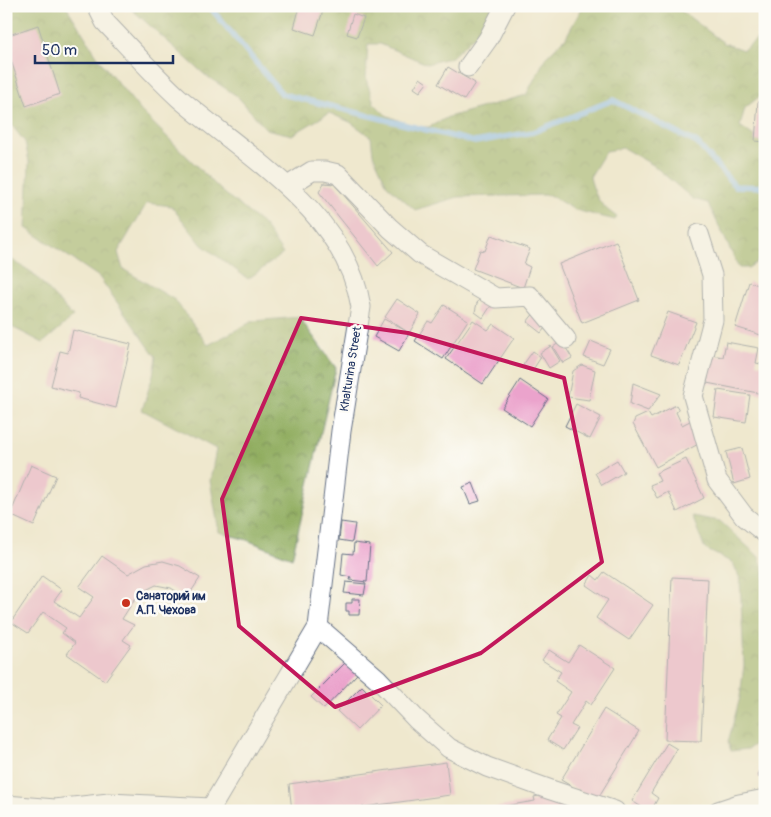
<svg xmlns="http://www.w3.org/2000/svg" width="771" height="817" font-family="Pangolin,sans-serif">
  <style>
    .forest { fill: url(#forest-crowns); stroke: #566e5f }
    .lines { fill: none; stroke-linecap: round; stroke-linejoin: round }
    .stream { stroke: #85bcf5; stroke-width: 5.5 }
    .building { fill: #eba3cc }
    .minor-casing { stroke: #657085; stroke-width: 21 }
    .minor { stroke: #fff; stroke-width: 19 }
    .marked { fill: none; stroke: #c2185b; stroke-width: 4; stroke-linejoin: round }
    .poi-dot { fill: #c8321e; stroke: #fdfcf7; stroke-width: 2 }
    .labels { text-anchor: middle; dominant-baseline: central; stroke-width: 5; stroke-linejoin: round; paint-order: stroke }
    .street-label { font-size: 12px; fill: #1b2f5e; stroke: #fdfcf7 }
    .poi-label { font-size: 12px; font-weight: bold; fill: #1b2f5e; stroke: #fdfcf7; text-anchor: start }
  </style>
  <defs>
    <pattern id="forest-crowns" width="20" height="18" patternUnits="userSpaceOnUse" patternTransform="scale(1.25)"><rect width="20" height="18" fill="#91ad60"/><path d="M2 6a3 3 0 1 1 6 0M12 15a3 3 0 1 1 6 0" fill="none" stroke="#768d52"/></pattern>
  </defs>
  <rect width="100%" height="100%" fill="#fdfcf7"/>
  <filter id="ink" filterUnits="userSpaceOnUse"><feTurbulence type="fractalNoise" baseFrequency=".02" numOctaves="2"/><feDisplacementMap in="SourceGraphic" scale="10" xChannelSelector="R" yChannelSelector="G"/><feConvolveMatrix kernelMatrix="1 2 1 2 8 2 1 2 1" color-interpolation-filters="sRGB"/></filter>
  <filter id="wash" filterUnits="userSpaceOnUse"><feTurbulence type="fractalNoise" baseFrequency=".0096" numOctaves="4" result="noise"/><feDisplacementMap in="SourceGraphic" scale="20" xChannelSelector="R" yChannelSelector="G"/><feGaussianBlur stdDeviation="1.12" result="paint"/><feColorMatrix in="noise" values="0 0 0 0 0 0 0 0 0 0 0 0 0 0 0 0 0 1.4 0 .05"/><feComposite in="paint" operator="in"/></filter>
  <g filter="url(#wash)">
    <rect width="100%" height="100%" fill="#efe8ce"/>
    <path class="forest" d="M6,6H66L101,62L141,111L223,192L264,225L283,254L248,279L202,245L171,206L147,203L118,252L123,269L175,300L208,345L253,321L299,317L336,368L292,558L247,540L219,532L210,481L216,449L142,410L153,375L156,357L99,277L26,228L29,162L25,142L6,118Z
      M128,6H420L437,8V6H493L485,25L452,57L427,64L380,44H368L366,79L374,103L386,115L414,127H429L448,117L526,95L546,57L566,37L583,6H675L724,43L743,50L765,33V92L745,108L740,126L765,144V257L748,268H739L708,203L693,199L653,165L623,148L606,151L590,177C595,197 600,205 617,217L615,220L575,210L549,195L458,197L415,210L387,185L373,154L371,137L350,122L329,113L292,135L266,129L237,96L205,75Z
      M6,256L33,273L73,317L43,343L6,324Z
      M692,516L720,521L759,557L764,571L765,738L748,749L731,751L728,742L740,697L744,665L740,579L733,563L705,549Z"/>
    <g class="lines">
      <path class="stream" d="M209,6L282,94L475,142L533,132L613,100L697,143L735,186L765,187"/>
    </g>
    <g id="blocks">
      <path class="building" d="M300,6H308L323,11L315,35L294,28Z
        M353,14L364,18L357,37L347,34Z
        M38,25L60,94L26,106L6,45V36Z
        M448,67L475,83L464,100L438,84Z
        M420,78L427,83L420,92L414,88Z
        M758,102L765,103V142L755,141Z
        M324,183L334,184L393,252L378,266L319,192Z
        M491,235L530,249L524,264L530,267L523,288L473,269L480,250L485,251Z
        M616,241L639,300L582,323L559,264Z
        M749,282L765,287L764,336L735,327Z
        M482,297L492,304L483,318L475,312L477,303Z
        M397,299L420,314L399,351L374,337L384,319L406,331L385,317Z
        M444,305L468,320L443,359L415,341L428,321L432,323Z
        M535,312L549,323L541,333L527,322Z
        M668,312L696,322L679,365L651,355Z
        M473,320L488,330L493,324L514,338L483,384L446,359Z
        M73,330L131,344L116,408L78,398L79,393L51,386L60,351L68,353Z
        M562,341L572,358L563,363L553,347Z
        M591,341L610,349L603,364L584,357Z
        M726,342L759,348L756,363L765,365V383L763,394L707,383L712,355L723,357Z
        M551,346L560,361L549,368L540,353Z
        M533,351L541,357L532,371L523,365Z
        M582,365L595,370L589,400L568,397L573,371Z
        M520,380L548,399L530,426L502,408Z
        M633,383L661,394L648,411L630,404Z
        M718,390L750,395L746,422L714,417Z
        M576,404L601,417L590,439L565,426Z
        M676,405L679,410L676,412L682,425L692,420L702,442L656,467L633,424L635,419L648,413L651,418Z
        M742,448L750,479L734,484L726,452Z
        M686,459L704,498L677,512L668,492L657,498L650,485L660,481L656,473Z
        M617,460L624,472L602,485L595,473Z
        M31,465L56,476L34,526L10,515Z
        M473,483L480,501L470,504L463,487Z
        M341,522L355,524L352,542L339,540Z
        M354,543L370,545L367,582L350,580L351,577L341,575L343,553L353,554Z
        M102,556L128,574L146,564L163,561L180,566L200,578L187,598L171,588L156,585L146,590L134,600L122,619L134,625L123,640L131,645L105,681L67,654L75,643L62,633L66,628L43,612L28,633L11,622L42,576L62,590L54,601L79,618L94,597L79,587Z
        M604,572L653,605L629,640L596,618L608,600L586,585L592,575L598,580Z
        M672,577L708,579L701,741L665,740Z
        M346,582L366,584L364,595L344,593Z
        M352,599H360L359,615H349V611H346V603H352Z
        M579,645L615,668L591,705L586,701L571,725L577,728L563,750L547,740L561,718L556,715L571,692L555,681L561,672L542,660L549,650L568,662Z
        M345,663L357,674L324,709L311,697Z
        M362,686L381,705L357,730L337,711Z
        M604,709L639,731L596,801L561,780Z
        M667,743L677,749L651,793L658,798L651,811H648L632,801Z
        M764,755H765V778L758,777Z
        M446,762L450,795L335,811H292L289,784Z
        M547,794L587,811H475L535,801L534,797Z"/>
    </g>
  </g>
  <g filter="url(#ink)">
    <use href="#blocks" fill-opacity="0" stroke="#657085" stroke-width="1"/>
    <g class="lines">
      <defs>
        <path id="minor" d="M97,6L105,22C129,47 153,74 179,98C246,156 346,212 361,307L341,431L318,627L211,808
          M468,67L488,39L505,6
          M288,186L312,171H325L338,174L390,228L420,254L496,298L530,296L566,339
          M699,234L712,275L713,320L693,396L717,480L744,516L765,533
          M318,627L378,679L416,719L449,748L487,767L551,790L615,811
          M6,805L55,809L109,803L211,808L210,811
          M718,811L739,804L765,799"/>
      </defs>
      <use href="#minor" class="minor-casing"/>
      <use href="#minor" class="minor"/>
    </g>
  </g>
  <path d="M0 0H771V817H0ZM301,318L408,333L564,378L602,562L481,653L335,707L239,626L222,499Z" fill="#efe8ce" fill-opacity=".55" fill-rule="evenodd"/>
  <path class="marked" d="M301,318L408,333L564,378L602,562L481,653L335,707L239,626L222,499Z"/>
  <circle class="poi-dot" cx="126" cy="603" r="5"/>
  <g class="labels">
    <g class="street-label">
      <text transform="translate(351 369) rotate(-81)">Khalturina Street</text>
    </g>
    <g class="poi-label">
      <text x="136" y="596">Санаторий им<tspan x="136" dy="14">А.П. Чехова</tspan></text>
    </g>
  </g>
  <rect width="771" height="817" fill="none" stroke="#fdfcf7" stroke-width="25"/>
  <path d="M35 55v8h138v-8" fill="none" stroke="#1b2f5e" stroke-width="2.5"/>
  <text x="42" y="55" font-size="15" fill="#1b2f5e" stroke="#fdfcf7" stroke-width="4" paint-order="stroke">50 m</text>
</svg>
